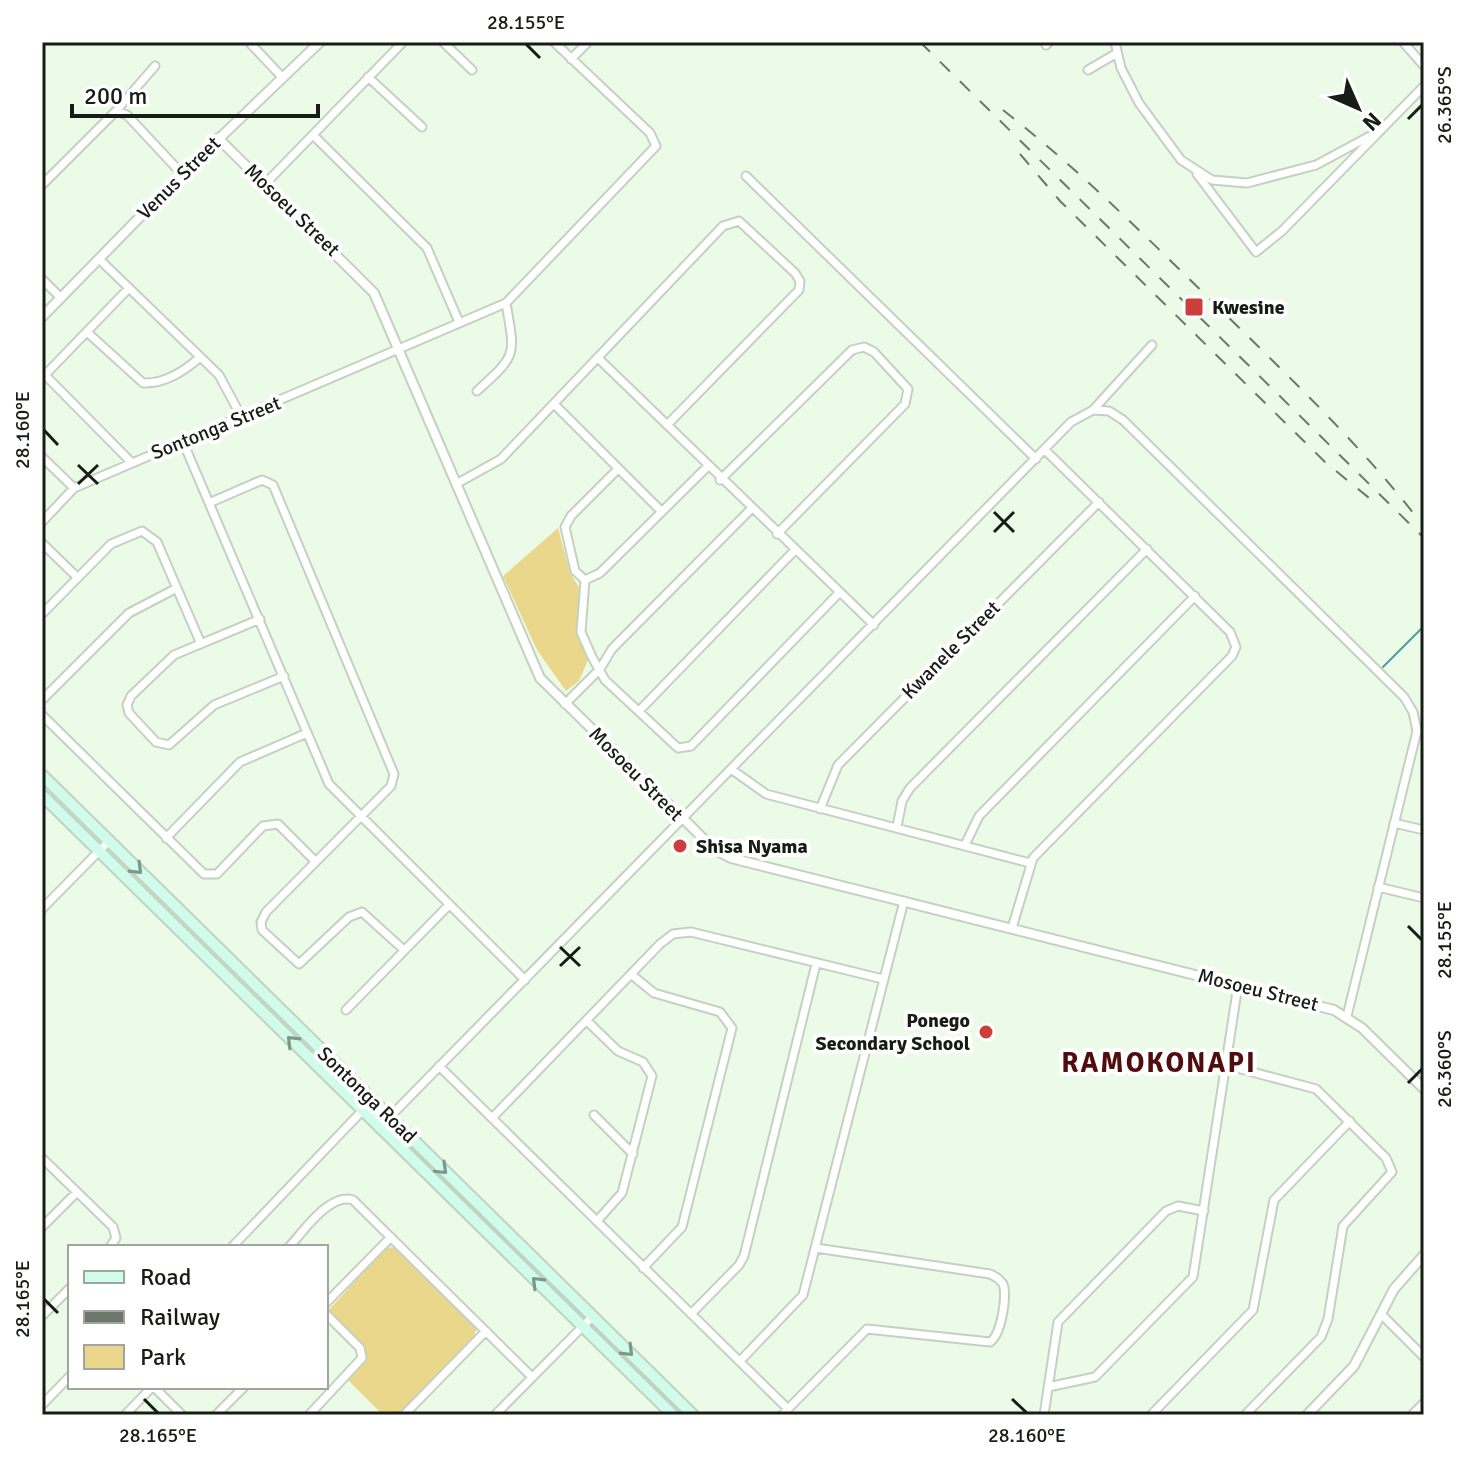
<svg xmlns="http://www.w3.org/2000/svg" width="1466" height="1457" font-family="Signika,sans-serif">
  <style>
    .green { fill: #ebd78b }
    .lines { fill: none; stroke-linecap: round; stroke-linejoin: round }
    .stream { stroke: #4ca198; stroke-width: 2 }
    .minor-casing { stroke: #c3d2c0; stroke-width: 11 }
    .tertiary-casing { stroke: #c3d2c0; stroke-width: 12 }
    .secondary-casing { stroke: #c3d2c0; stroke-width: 14 }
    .minor { stroke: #fff; stroke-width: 7 }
    .tertiary { stroke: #fff; stroke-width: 8 }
    .secondary { stroke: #cffceb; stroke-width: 10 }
    .rail { stroke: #6c766a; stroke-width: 2; stroke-dasharray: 14 14; stroke-linecap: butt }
    .oneway { stroke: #7c978b }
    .ticks { fill: none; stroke: #171c16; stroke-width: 3 }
    .poi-dot { fill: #cc3e3b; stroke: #fff; stroke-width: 3 }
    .labels { text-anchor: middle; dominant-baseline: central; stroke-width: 8; stroke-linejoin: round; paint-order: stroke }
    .street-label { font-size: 20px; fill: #171c16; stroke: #fff }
    .poi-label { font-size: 20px; font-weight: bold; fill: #171c16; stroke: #fff; text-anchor: start }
    .district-label { font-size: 28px; font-weight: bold; letter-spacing: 2px; fill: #510c0d; stroke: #fff }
    .neatline { fill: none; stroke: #171c16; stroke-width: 3 }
    .ticks-label { font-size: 20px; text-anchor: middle; fill: #171c16 }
  </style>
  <rect width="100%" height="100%" fill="#ebfbe8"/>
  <path class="green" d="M558,528L570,573L579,587L577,631L588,660L579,681L566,691L537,650L503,576Z
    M386,1247L398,1248L474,1324L476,1330L473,1339L398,1415H383L348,1380L362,1366L366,1352L328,1311Z"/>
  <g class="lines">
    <path class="stream" d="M1383,667L1424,626"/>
    <defs>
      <path id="minor" d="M249,42L282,77
        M443,42L472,70
        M1115,42L1121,68L1139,103L1181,160L1212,180L1247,183L1316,165L1381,130
        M1403,42L1424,66
        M1046,45L1049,42
        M571,59L588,42
        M1088,70L1117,53
        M368,77L422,127
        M116,111L155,66
        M313,135L427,248L459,322
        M1197,174L1256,252L1282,231L1424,86
        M746,176L1036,459
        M266,183L403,42
        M42,185L116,111L127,115L182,174
        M99,259L219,375L242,418
        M42,279L61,298
        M87,332L143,383C164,384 185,371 200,357
        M598,358L874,625
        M45,375L131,462
        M42,378L129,288
        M477,391C518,354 515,356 506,303
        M554,404L661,511
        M1093,410L1109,411L1123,420L1404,697L1413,712L1417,731L1347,1016
        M183,442L329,784L525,980
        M42,457L74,488
        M618,469L571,516L565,527L575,571L585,580L581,632L592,657L605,680L678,748L691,746L838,594
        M720,480L852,350L864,347L874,352L908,389L905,404L777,534
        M456,484L501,459L723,226L739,221L795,273L800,281L799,290L667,425
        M209,503L262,480L273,485L394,774L391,786L266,912L261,922L262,930L299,964L349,917L362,912L404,950
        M42,522L74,488L506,303L656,146L650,133L554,42
        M42,543L78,578
        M585,580L600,573L707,467
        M42,614L111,544L142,531L157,542L201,644
        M260,619L174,655L131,696L127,705L129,713L156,742L169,745L214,705L284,676
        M42,700L129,613L175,589
        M565,704L600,669L612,649L751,509
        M639,711L794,551
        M42,715L204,874H217L263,826L278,824L315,861
        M731,769L766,794L1030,863
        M820,809L838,765L1099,502
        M1394,823L1424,830
        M897,827L902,801L910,788L1147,549
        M166,838L240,762L307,733
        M965,845L979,816L1195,596
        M1378,887L1424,898
        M42,909L109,841
        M1012,928L1033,858L1232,656L1236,647L1230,632L1045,450
        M632,975L654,993L720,1012L732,1028L682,1227L643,1268
        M346,1010L449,905
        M587,1021L618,1051L643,1062L652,1076L622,1193L597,1221
        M1226,1065L1316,1089L1386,1158L1392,1172L1343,1226L1328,1319L1321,1337L1245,1415
        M439,1066L787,1408
        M594,1115L633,1154
        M493,1117L660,944L673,934L691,932L883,979
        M379,1128L1071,422L1093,410L1152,345
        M42,1158L113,1227L116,1238L110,1247
        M42,1227L77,1192
        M232,1247L362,1111
        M289,1247C303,1232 330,1192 353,1200L532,1377
        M326,1303L391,1237
        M691,1314L739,1265L744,1256L816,964
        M1382,1315L1424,1357
        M42,1316L70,1288
        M740,1361L803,1295L904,901
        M154,1387L182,1415
        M1048,1387L1095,1377L1193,1277L1238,985
        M42,1405L70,1376
        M125,1415L152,1387
        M216,1415L244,1387
        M309,1415L362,1358L360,1348L326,1314
        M404,1415L486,1331
        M495,1415L593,1316
        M782,1415L867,1329L990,1342C1001,1335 1006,1301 1004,1287C1002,1280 996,1277 990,1274L816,1248
        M1044,1415L1058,1322L1166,1211L1178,1206L1204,1211
        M1151,1415L1253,1310L1274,1200L1350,1121
        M1412,1415L1424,1403"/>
      <path id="tertiary" d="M218,138L374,293L540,678L715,850L731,858L1334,1010L1362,1028L1424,1089
        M42,317L182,174L320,42
        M1307,1415L1354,1366L1394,1289L1424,1255"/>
      <path id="secondary" d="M42,775L693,1415
        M42,795L673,1415"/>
    </defs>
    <use href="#minor" class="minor-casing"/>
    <use href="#tertiary" class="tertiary-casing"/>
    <use href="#secondary" class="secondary-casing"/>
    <use href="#minor" class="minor"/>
    <use href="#tertiary" class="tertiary"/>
    <use href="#secondary" class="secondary"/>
    <path class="rail" d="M920,42L1424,538
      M1003,110C1080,170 1148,239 1218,307C1288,376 1358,442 1418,519
      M1020,154L1060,201L1325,462L1374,502"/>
  </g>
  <defs><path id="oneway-chevron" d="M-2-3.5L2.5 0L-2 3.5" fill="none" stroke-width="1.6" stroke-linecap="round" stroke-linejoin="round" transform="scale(2)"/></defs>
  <g class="oneway">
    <use href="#oneway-chevron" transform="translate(137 869) rotate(45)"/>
    <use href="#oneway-chevron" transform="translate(292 1041) rotate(-135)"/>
    <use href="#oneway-chevron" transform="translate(442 1169) rotate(44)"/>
    <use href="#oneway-chevron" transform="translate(537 1282) rotate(-135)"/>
    <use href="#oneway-chevron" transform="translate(628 1351) rotate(45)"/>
  </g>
  <path class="ticks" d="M526,44L540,58M1408,119L1422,105M44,430L58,445M78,465L98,484M78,484L98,465M994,512L1014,532M994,532L1014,512M1408,926L1422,940M560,947L580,966M560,966L580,947M1408,1083L1422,1069M44,1299L58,1313M144,1399L158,1413M1012,1399L1027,1413"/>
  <g class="poi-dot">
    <rect x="1184" y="297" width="20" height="20" rx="4"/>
    <circle cx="680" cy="846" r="8"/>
    <circle cx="986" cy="1032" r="8"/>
  </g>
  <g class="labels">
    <g class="street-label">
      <text transform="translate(179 178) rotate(-45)">Venus Street</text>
      <text transform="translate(292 210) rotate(44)">Mosoeu Street</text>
      <text transform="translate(216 428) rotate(-22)">Sontonga Street</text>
      <text transform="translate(951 650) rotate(-45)">Kwanele Street</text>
      <text transform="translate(636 774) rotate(45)">Mosoeu Street</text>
      <text transform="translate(1258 990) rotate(14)">Mosoeu Street</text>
      <text transform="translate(367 1095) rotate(44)">Sontonga Road</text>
    </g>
    <g class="poi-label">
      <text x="1212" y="307">Kwesine</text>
      <text x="696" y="846">Shisa Nyama</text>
      <text x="970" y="1020" text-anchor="end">Ponego<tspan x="970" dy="23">Secondary School</tspan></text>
    </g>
    <g class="district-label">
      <text x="1159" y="1063">RAMOKONAPI</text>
    </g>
  </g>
  <rect width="1466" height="1457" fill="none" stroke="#ffffff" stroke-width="88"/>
  <rect x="68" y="1245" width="260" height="144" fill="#ffffff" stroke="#a2a4a2" stroke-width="2"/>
  <rect x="84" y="1271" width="40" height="12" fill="#cffceb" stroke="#a2a4a2" stroke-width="2"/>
  <text x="140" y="1285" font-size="24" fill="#171c16">Road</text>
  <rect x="84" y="1311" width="40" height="12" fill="#6c766a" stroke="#a2a4a2" stroke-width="2"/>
  <text x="140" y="1325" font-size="24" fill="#171c16">Railway</text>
  <rect x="84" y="1345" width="40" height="24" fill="#ebd78b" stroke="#a2a4a2" stroke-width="2"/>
  <text x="140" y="1365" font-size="24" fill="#171c16">Park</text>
  <g transform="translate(1358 108) rotate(135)" stroke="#ffffff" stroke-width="6" paint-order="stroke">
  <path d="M0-6L14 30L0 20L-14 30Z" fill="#171c16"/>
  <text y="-12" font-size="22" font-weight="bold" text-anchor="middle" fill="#171c16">N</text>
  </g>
  <path d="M72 104v12h246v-12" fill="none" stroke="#171c16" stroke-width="4"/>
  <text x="84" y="104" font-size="24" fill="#171c16" stroke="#ffffff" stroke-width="6" paint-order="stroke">200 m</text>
  <rect x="44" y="44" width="1378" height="1369" class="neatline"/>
  <g class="ticks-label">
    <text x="526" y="29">28.155°E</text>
    <text transform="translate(1444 105) rotate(-90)" y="7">26.365°S</text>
    <text transform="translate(22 430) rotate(-90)" y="7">28.160°E</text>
    <text transform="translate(1444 940) rotate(-90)" y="7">28.155°E</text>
    <text transform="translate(1444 1069) rotate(-90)" y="7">26.360°S</text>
    <text transform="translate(22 1299) rotate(-90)" y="7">28.165°E</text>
    <text x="158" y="1442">28.165°E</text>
    <text x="1027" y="1442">28.160°E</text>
  </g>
</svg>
